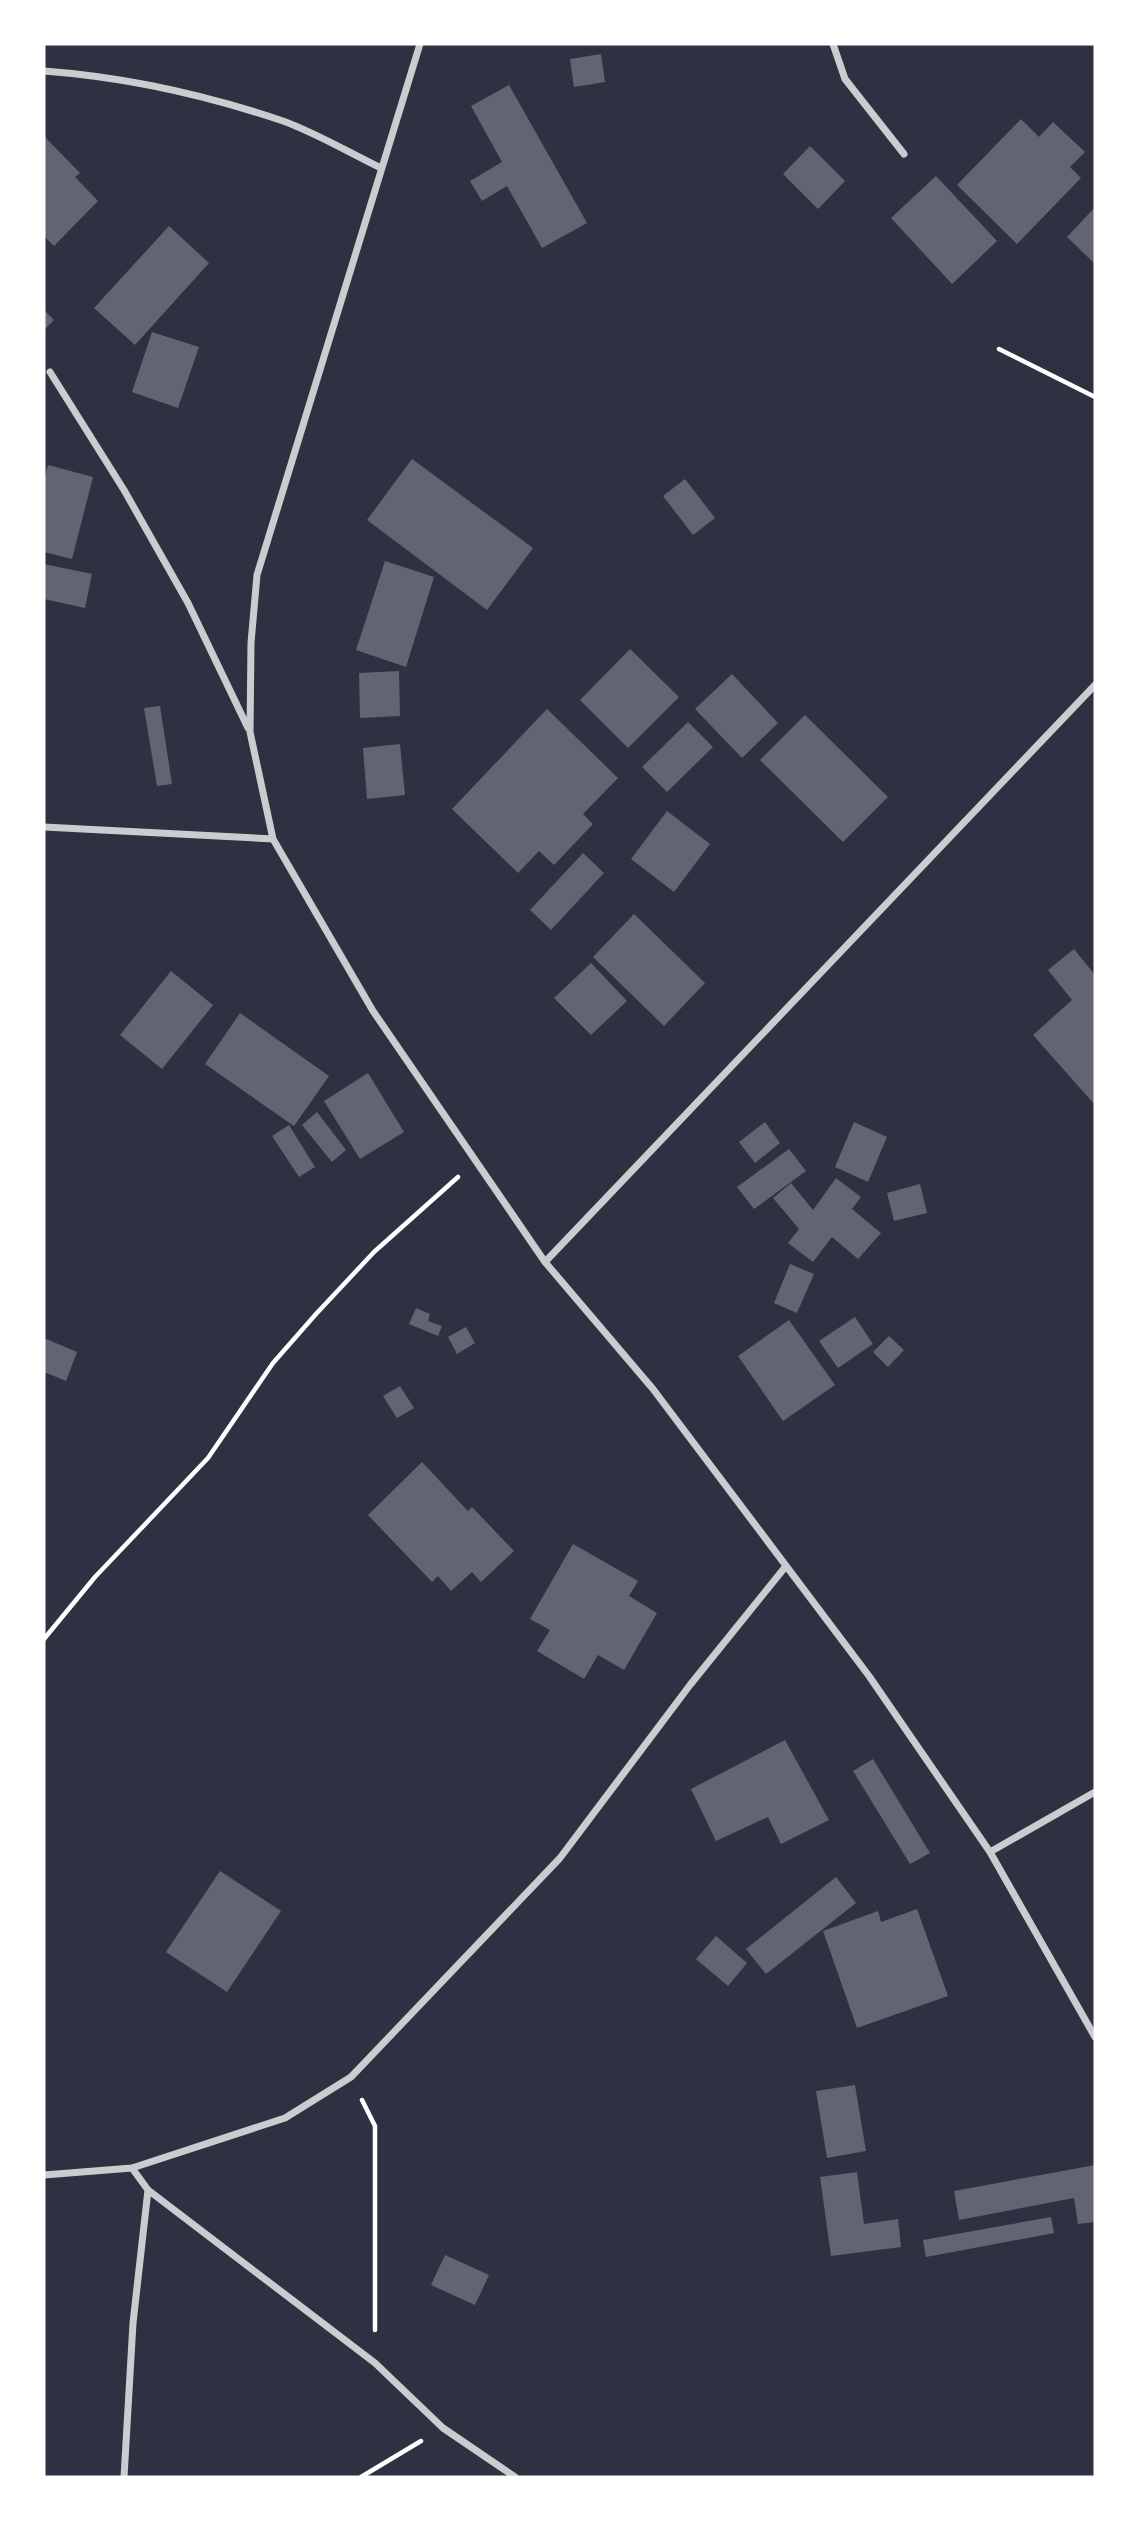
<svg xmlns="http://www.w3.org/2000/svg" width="1139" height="2521" font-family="Roboto,sans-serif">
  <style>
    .building { fill: #626471 }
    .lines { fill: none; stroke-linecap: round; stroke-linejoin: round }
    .path { stroke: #fff; stroke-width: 4.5 }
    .minor { stroke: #caccd0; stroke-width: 7 }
  </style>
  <rect width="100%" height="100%" fill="#2d3142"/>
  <path class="building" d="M601,54L605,82L574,87L570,59Z
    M509,85L587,223L542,248L507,186L482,201L470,181L502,162L471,106Z
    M1021,119L1039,137L1053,122L1085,152L1070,167L1081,178L1017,244L957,185Z
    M44,136L80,173L75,177L98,201L54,246L44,236Z
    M810,146L845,181L818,209L783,174Z
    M936,176L997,241L952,284L891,218Z
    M1095,207V264L1067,237Z
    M169,226L209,263L135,345L94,308Z
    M44,310L54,320L44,330Z
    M152,332L199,347L178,408L132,392Z
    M412,459L533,548L487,610L367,520Z
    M48,465L93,477L72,559L44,552V480Z
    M685,479L715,518L693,535L663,496Z
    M385,561L434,577L406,667L356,650Z
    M44,564L92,574L85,608L44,599Z
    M630,649L679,697L628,748L580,700Z
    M399,671L400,716L360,718L359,673Z
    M732,674L778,723L742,758L695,709Z
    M160,706L172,784L157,786L144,708Z
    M547,709L618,778L583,814L593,824L554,865L539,851L518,873L452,809Z
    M805,715L888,797L843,842L760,760Z
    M688,722L713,747L667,792L642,767Z
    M400,744L405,795L367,799L363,748Z
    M667,811L710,844L674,892L631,859Z
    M583,853L604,873L551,930L530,910Z
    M634,914L705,983L664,1026L593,957Z
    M1074,949L1095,975V1105L1033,1035L1072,1000L1048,970Z
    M591,963L627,1001L591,1035L554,998Z
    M171,971L213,1005L162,1069L120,1035Z
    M240,1013L329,1076L294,1126L205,1064Z
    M368,1073L404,1132L360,1159L324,1101Z
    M317,1112L346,1150L332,1162L302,1125Z
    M765,1122L780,1143L755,1163L739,1142Z
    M854,1122L887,1137L868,1182L835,1167Z
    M289,1125L315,1167L299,1177L272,1136Z
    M789,1149L806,1171L754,1209L737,1187Z
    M836,1178L861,1197L852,1209L881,1233L858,1259L832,1237L813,1262L788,1243L799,1229L773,1198L791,1183L813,1210Z
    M920,1184L927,1213L894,1221L887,1193Z
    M790,1264L814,1274L797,1313L774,1303Z
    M416,1308L430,1314L428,1321L442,1326L438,1336L409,1324Z
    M855,1317L873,1344L838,1368L819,1341Z
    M789,1320L835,1385L783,1421L738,1356Z
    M466,1327L475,1343L457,1354L448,1337Z
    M889,1336L904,1350L888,1367L873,1352Z
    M44,1338L77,1352L66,1381L44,1372Z
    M400,1386L414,1408L397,1418L383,1396Z
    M422,1462L468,1511L472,1507L514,1551L481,1582L472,1572L451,1591L438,1576L432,1582L368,1515Z
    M573,1544L638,1581L629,1596L657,1613L624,1670L598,1655L584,1679L537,1651L550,1630L530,1619Z
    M785,1740L829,1820L781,1844L768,1817L716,1841L691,1789Z
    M873,1759L930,1853L910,1864L853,1771Z
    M220,1871L281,1911L227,1992L166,1952Z
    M836,1877L856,1903L766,1974L746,1949Z
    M917,1909L948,1996L857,2028L823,1931L878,1911L881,1922Z
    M716,1936L747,1963L728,1986L696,1959Z
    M855,2085L866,2151L827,2158L816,2091Z
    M1095,2165V2222L1078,2224L1074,2198L959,2220L954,2191Z
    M857,2172L864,2224L898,2219L901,2247L831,2256L820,2177Z
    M1051,2217L1054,2233L926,2257L923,2240Z
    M445,2255L489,2275L475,2305L431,2285Z"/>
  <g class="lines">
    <path class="path" d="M999,349L1095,397
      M44,1639L95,1577L208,1458L273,1363L316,1314L374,1252L458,1177
      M362,2100L375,2126V2330
      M361,2477L421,2441"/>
    <path class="minor" d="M420,44L257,575L251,643L250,732L273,839L373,1011L545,1262L653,1389L869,1676L990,1852L1095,2037
      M833,44L845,79L904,154
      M44,71C125,77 206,95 283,121C316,133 348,152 379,167
      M50,372L124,490L188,603L248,728
      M44,827L273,839
      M545,1262L1095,685
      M990,1852L1095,1792
      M132,2168L148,2190L375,2363L443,2428L515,2477
      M44,2175L132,2168L285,2118L351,2077L560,1858L690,1685L786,1566
      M124,2477L133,2323L148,2190"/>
  </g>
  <rect width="1139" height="2521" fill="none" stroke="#ffffff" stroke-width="91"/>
</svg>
